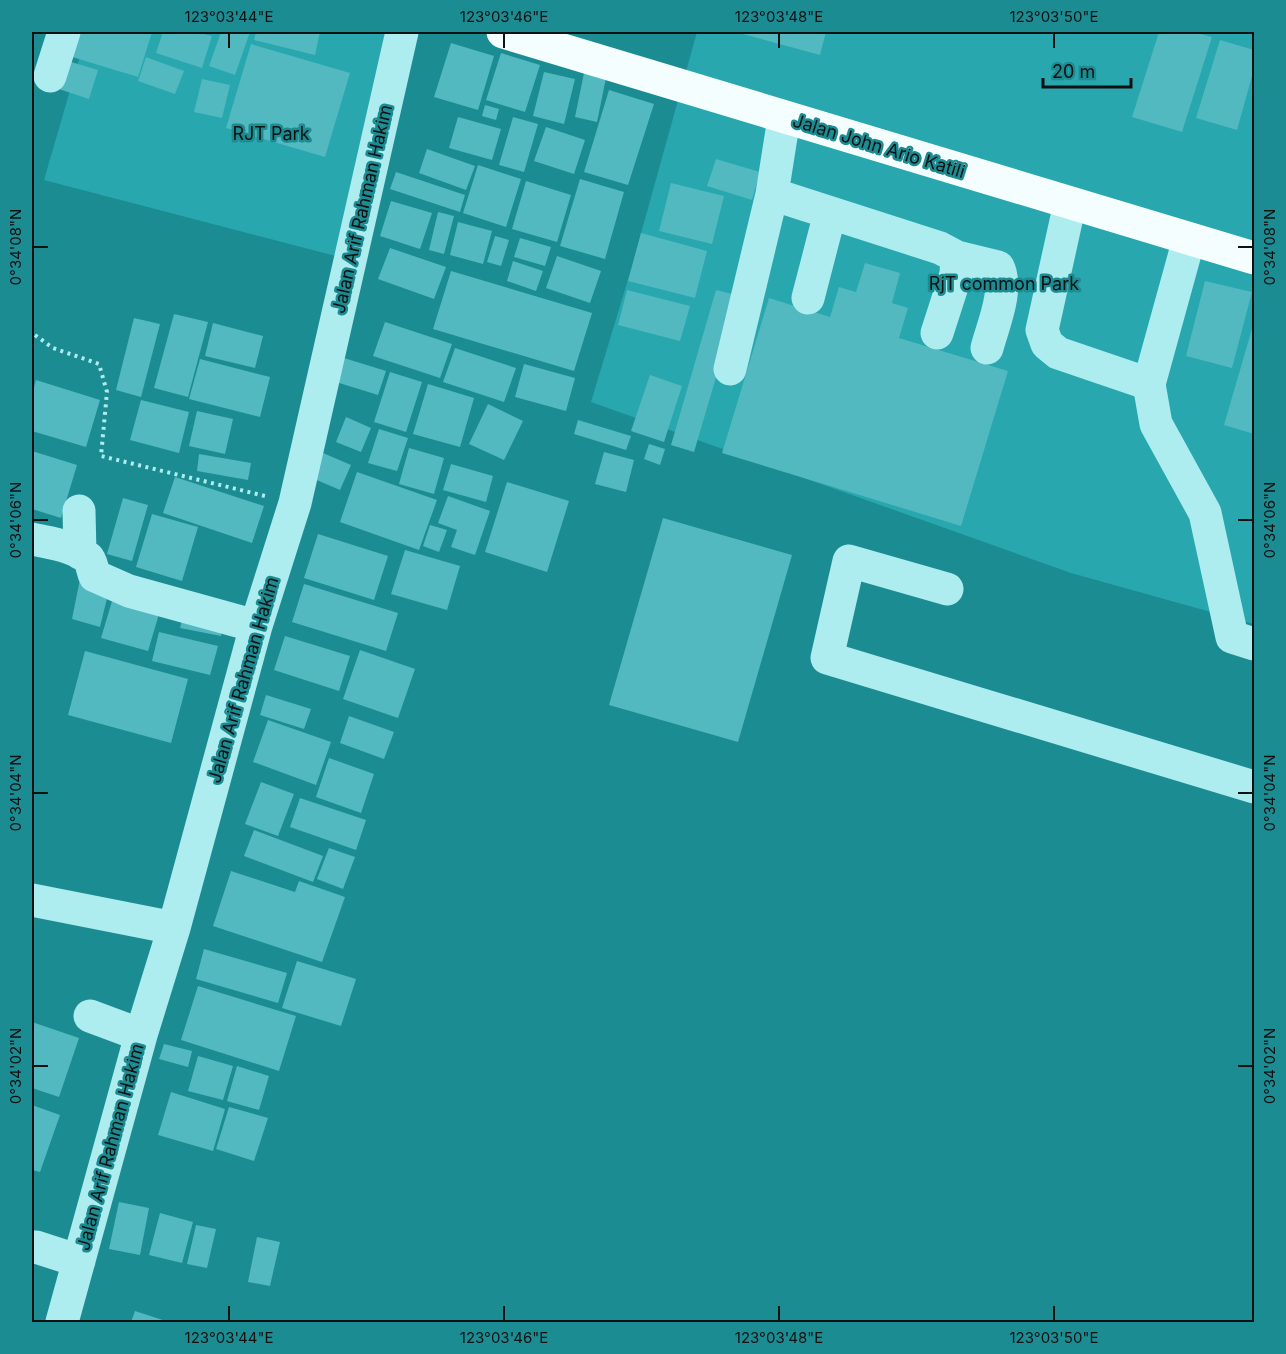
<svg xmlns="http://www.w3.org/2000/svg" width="1286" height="1354" font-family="Inter,sans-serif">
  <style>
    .green { fill: #28a7ae }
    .building { fill: #51b9bf }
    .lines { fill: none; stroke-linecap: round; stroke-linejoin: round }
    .path { stroke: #adecef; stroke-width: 4; stroke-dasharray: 3 4.5; stroke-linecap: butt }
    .minor { stroke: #adecef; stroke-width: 33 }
    .major { stroke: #f5feff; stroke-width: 33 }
    .ticks { fill: none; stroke: #111; stroke-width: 2 }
    .labels { text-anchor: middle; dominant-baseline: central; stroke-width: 5; stroke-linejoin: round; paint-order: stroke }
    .park-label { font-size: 18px; fill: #111; stroke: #1c8c93 }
    .street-label { font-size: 18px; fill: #111; stroke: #1c8c93 }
    .neatline { fill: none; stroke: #111; stroke-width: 2 }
    .ticks-label { font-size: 15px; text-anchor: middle; fill: #111 }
  </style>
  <rect width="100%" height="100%" fill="#1c8c93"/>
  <path class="green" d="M87,32H401L347,259L44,180Z
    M697,32H1254V624L1071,573L591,402L630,273Z"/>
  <path class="building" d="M76,32H152L138,77L69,56Z
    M163,32H197L212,36L202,68L156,53Z
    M221,32H250L235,75L209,66Z
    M256,32H320L315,55L254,40Z
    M744,32H826L820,55L743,34Z
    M1159,32H1194L1212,37L1182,132L1132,117Z
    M1220,40L1254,50V69L1237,130L1196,118Z
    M451,43L494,56L478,110L434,97Z
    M251,44L350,73L325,157L226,128Z
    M501,53L540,65L525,112L486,100Z
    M146,57L184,71L175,94L138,81Z
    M68,61L98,70L89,99L59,89Z
    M544,72L575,79L564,124L533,116Z
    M584,73L606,78L597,122L575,117Z
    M202,79L230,85L222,118L194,112Z
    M609,90L654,104L628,185L584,172Z
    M485,105L499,109L496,120L482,116Z
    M458,117L501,129L492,160L449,148Z
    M513,117L538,124L524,172L499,165Z
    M546,127L585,140L574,174L534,161Z
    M427,149L475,166L466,190L419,173Z
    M716,159L760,172L752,200L707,186Z
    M478,165L521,179L506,227L463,213Z
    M396,172L465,195L460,212L390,189Z
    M580,179L624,192L605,259L560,246Z
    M526,181L571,195L557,242L512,229Z
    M671,183L724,196L712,244L659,231Z
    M391,201L432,213L420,249L380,236Z
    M438,212L454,216L444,254L429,250Z
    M458,222L492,231L483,264L450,255Z
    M641,233L707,251L695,298L628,281Z
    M495,236L509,240L501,266L487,262Z
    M520,238L551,247L545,266L514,257Z
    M390,248L446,267L434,299L378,279Z
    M557,256L601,271L590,303L546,288Z
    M513,261L543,271L536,291L507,281Z
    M865,263L900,273L892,303L908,308L899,338L1008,371L961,526L722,453L769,298L830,317L839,287L856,292Z
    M451,271L592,313L574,371L433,329Z
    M1205,281L1252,292L1232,368L1186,356Z
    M627,290L690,306L680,341L618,325Z
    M716,290L740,296L694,452L671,445Z
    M174,314L208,322L188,397L154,388Z
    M134,318L160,324L141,397L116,390Z
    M385,322L452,344L440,378L373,356Z
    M1254,322V434L1224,425Z
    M213,323L263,336L255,368L205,356Z
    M455,348L516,368L504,402L443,382Z
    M344,358L386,371L378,395L336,382Z
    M200,359L270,377L260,417L189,399Z
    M524,364L575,378L566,411L515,397Z
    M390,372L422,382L406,432L374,422Z
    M650,375L682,386L664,442L631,431Z
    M36,380L100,400L86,447L32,431V395Z
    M428,384L474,398L460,447L413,434Z
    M141,400L189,412L179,453L130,440Z
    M488,404L523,421L504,460L469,444Z
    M197,411L233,419L225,454L189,446Z
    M346,417L371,428L361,452L336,442Z
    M578,420L631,436L626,450L574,434Z
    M379,429L408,438L397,471L368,463Z
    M649,444L665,449L660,465L644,459Z
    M409,448L444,458L434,494L399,484Z
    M32,451L77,465L61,518L32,509Z
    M604,452L634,460L626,492L595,484Z
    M323,453L351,465L340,490L312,478Z
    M199,454L251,463L248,480L197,471Z
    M451,464L493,476L486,502L443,490Z
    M357,472L437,500L419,550L340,522Z
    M175,477L264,506L252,543L163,513Z
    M507,482L569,501L547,572L485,552Z
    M448,496L490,511L475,555L451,547L457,530L438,523Z
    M123,498L148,505L132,561L107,554Z
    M152,514L198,527L182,581L136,567Z
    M663,518L792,555L738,742L609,705Z
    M430,525L447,530L439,552L423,546Z
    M318,534L388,556L374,600L304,578Z
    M405,550L460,566L447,610L391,594Z
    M80,579L109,590L100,627L72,619Z
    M304,584L398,613L386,651L292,622Z
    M115,591L162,604L148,651L101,638Z
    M184,612L224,619L221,636L180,628Z
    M159,632L218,646L210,675L152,661Z
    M285,636L350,656L339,691L274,670Z
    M360,650L415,669L398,718L343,699Z
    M85,651L188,679L171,743L68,715Z
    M266,695L311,709L304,729L260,715Z
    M349,716L394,732L384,759L340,743Z
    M268,720L331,742L316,785L253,762Z
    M329,758L374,774L361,813L316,797Z
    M261,782L294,794L278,836L245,824Z
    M300,798L366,820L356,850L290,827Z
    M254,830L323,856L313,882L244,856Z
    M329,848L355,857L343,889L317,879Z
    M231,871L295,892L299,881L345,897L322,962L213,926Z
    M204,949L287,973L278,1003L196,979Z
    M297,961L356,979L341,1026L282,1008Z
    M198,986L296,1016L279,1071L181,1040Z
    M32,1022L79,1038L59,1097L32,1088Z
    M164,1044L192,1051L188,1067L159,1059Z
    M198,1056L233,1066L223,1100L188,1091Z
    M237,1066L269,1076L259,1110L227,1101Z
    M171,1092L225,1109L213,1151L158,1135Z
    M32,1105L60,1115L40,1172L32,1170Z
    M229,1107L268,1118L254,1161L216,1149Z
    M119,1202L149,1208L140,1255L109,1249Z
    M160,1213L193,1222L182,1263L149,1255Z
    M196,1225L216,1229L207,1268L187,1264Z
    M257,1237L280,1242L270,1286L248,1282Z
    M135,1311L169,1322H131Z"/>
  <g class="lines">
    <path class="path" d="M35,335L53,348L99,364L107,392L101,456L265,496"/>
    <path class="minor" d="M50,76L64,32
      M772,194L940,248L957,257L956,274L937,333
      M1070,203L1042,330L1047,344L1058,353L1149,384L1189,239
      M957,257L998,267C1009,289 993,325 987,348
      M808,298L830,213
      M730,369L772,194L784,118
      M1149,384L1156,424L1205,513L1232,637L1254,644
      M79,511L80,553
      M32,539C49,543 73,545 88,558C92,562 92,570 95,576L129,591L256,626
      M947,589L849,561L827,658L1254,787
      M32,900L174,928
      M90,1016L141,1035
      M36,1247L79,1261
      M62,1322L141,1035L174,928L256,626L295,503L402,32"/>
    <path class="major" d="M503,32L1254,258"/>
  </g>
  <path class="ticks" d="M229,33V48M504,33V48M779,33V48M1054,33V48M33,247H48M1238,247H1253M33,520H48M1238,520H1253M33,793H48M1238,793H1253M33,1066H48M1238,1066H1253M229,1306V1321M504,1306V1321M779,1306V1321M1054,1306V1321"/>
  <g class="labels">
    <g class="park-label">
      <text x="271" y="133">RJT Park</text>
      <text x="1004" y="283">RjT common Park</text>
    </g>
    <g class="street-label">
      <text transform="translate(879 146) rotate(17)">Jalan John Ario Katili</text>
      <text transform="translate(362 209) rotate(-77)">Jalan Arif Rahman Hakim</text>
      <text transform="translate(243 680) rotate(-74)">Jalan Arif Rahman Hakim</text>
      <text transform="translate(110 1147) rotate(-75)">Jalan Arif Rahman Hakim</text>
    </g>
  </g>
  <rect width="1286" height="1354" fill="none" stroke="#1c8c93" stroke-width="66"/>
  <path d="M1043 78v9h88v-9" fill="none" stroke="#111111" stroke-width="3"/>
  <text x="1052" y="78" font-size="18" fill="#111111" stroke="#1c8c93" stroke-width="4.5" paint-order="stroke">20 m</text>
  <rect x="33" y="33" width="1220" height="1288" class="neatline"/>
  <g class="ticks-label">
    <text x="229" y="22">123°03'44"E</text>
    <text x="504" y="22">123°03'46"E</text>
    <text x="779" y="22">123°03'48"E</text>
    <text x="1054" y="22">123°03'50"E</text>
    <text transform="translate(16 247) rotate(-90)" y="5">0°34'08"N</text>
    <text transform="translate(1270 247) rotate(-90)" y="5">0°34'08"N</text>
    <text transform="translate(16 520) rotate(-90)" y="5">0°34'06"N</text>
    <text transform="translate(1270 520) rotate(-90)" y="5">0°34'06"N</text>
    <text transform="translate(16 793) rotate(-90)" y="5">0°34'04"N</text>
    <text transform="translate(1270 793) rotate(-90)" y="5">0°34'04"N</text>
    <text transform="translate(16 1066) rotate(-90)" y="5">0°34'02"N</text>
    <text transform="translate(1270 1066) rotate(-90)" y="5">0°34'02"N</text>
    <text x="229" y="1343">123°03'44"E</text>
    <text x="504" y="1343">123°03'46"E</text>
    <text x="779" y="1343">123°03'48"E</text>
    <text x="1054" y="1343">123°03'50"E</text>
  </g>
</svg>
